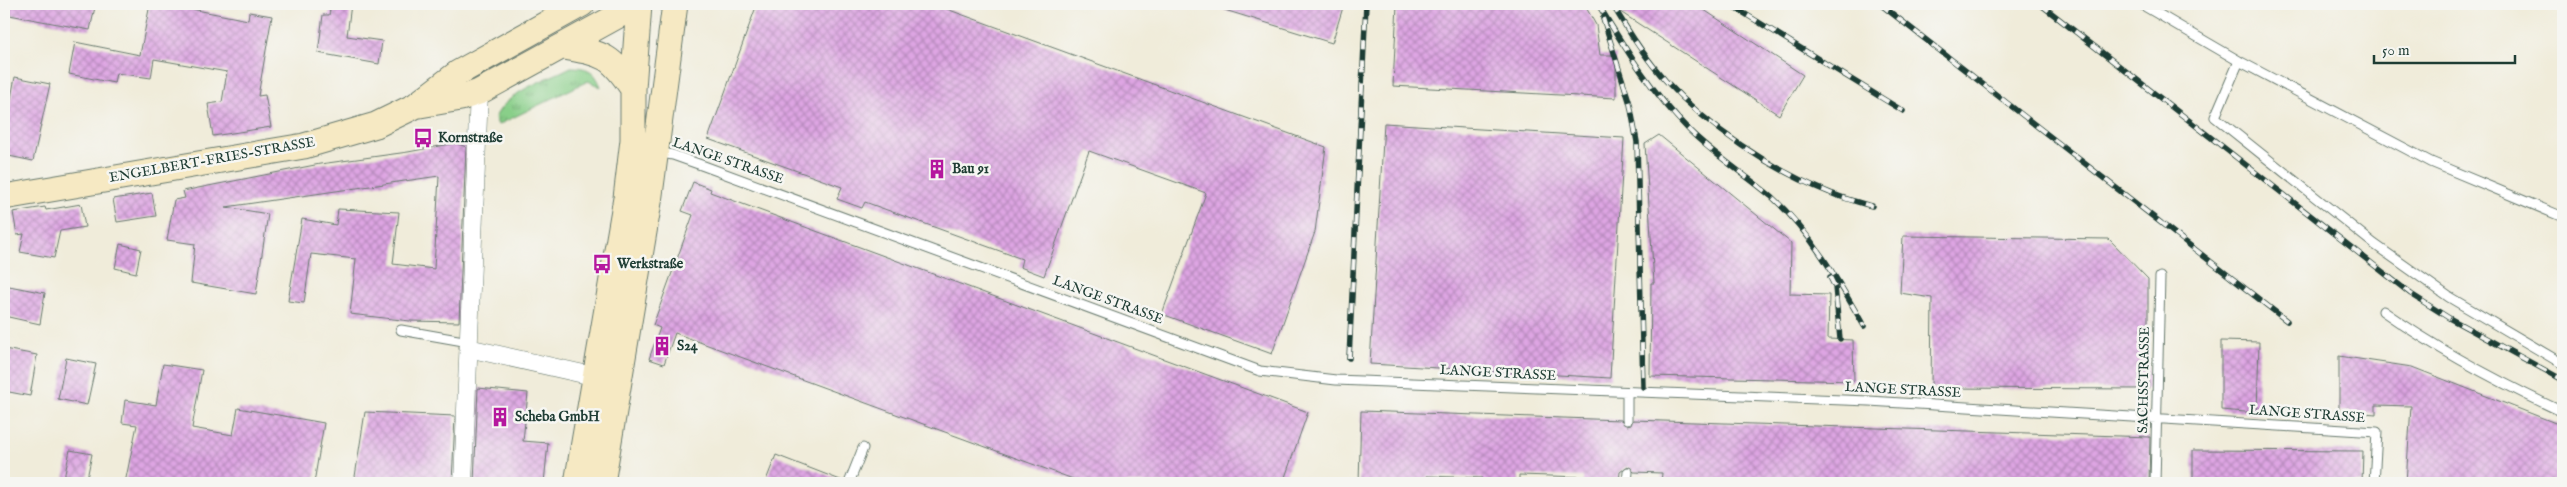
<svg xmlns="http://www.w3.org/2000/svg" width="2567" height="487" font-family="'IM FELL English',serif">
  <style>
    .grass { fill: url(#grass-tufts); stroke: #54865e }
    .building { fill: url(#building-cross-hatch) }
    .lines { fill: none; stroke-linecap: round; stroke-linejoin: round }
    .service-casing { stroke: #687a6e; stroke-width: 11 }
    .minor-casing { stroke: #687a6e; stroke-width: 19 }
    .secondary-casing { stroke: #687a6e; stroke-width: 27 }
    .service { stroke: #fff; stroke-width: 9 }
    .minor { stroke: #fff; stroke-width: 18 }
    .secondary { stroke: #f6e9c3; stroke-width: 25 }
    .rail-casing { stroke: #1f3d34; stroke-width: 5.5 }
    .rail { stroke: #f6f6f2; stroke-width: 4; stroke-dasharray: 11; stroke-linecap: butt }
    .labels { text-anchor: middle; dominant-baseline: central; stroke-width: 5; stroke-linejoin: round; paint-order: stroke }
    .poi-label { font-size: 14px; font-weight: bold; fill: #1f3d34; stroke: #f6f6f2; text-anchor: start }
    .street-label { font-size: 14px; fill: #1f3d34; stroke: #f6f6f2 }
  </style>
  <defs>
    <pattern id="grass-tufts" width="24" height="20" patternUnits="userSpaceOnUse" patternTransform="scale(1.25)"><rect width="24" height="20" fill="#89cf89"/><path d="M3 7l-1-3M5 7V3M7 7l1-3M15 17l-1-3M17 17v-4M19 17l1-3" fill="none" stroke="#6fa971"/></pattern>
    <pattern id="building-cross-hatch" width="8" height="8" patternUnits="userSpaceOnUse" patternTransform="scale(1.25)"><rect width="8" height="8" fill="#dea5e3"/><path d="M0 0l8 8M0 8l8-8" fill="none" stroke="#b388b9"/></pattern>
  </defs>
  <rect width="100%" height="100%" fill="#f6f6f2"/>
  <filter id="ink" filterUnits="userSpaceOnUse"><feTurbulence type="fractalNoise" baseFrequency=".02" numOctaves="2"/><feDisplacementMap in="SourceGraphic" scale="10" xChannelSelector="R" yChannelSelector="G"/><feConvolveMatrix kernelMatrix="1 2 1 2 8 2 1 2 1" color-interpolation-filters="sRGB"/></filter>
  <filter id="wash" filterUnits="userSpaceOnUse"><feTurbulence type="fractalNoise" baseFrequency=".0096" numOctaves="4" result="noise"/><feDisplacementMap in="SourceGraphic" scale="20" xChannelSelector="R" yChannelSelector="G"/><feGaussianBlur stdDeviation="1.12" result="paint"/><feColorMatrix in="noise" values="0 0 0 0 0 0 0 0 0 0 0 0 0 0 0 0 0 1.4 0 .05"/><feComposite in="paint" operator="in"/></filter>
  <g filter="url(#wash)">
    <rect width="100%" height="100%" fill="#f0ecda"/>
    <path class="grass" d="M571,67C588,67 595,71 601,87L588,81L498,125L495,118C507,91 546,80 571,67Z"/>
    <g id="blocks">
      <path class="building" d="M4,4H81L95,7L90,30L4,14Z
        M150,4H182L181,7L248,20L249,12L272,16L258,96L265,95L271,127L213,136L208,104L222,102L227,72L154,59L151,78L116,73L114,83L69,74L75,42L140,55Z
        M331,4H351L347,36L382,41L379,64L318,53L323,15H329Z
        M757,4H933L1326,147L1315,232L1272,354L1162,314L1206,193L1089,151L1044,276L1020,267L1022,259L865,202L862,208L837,199L842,187L708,139Z
        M1216,4H1344L1332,43L1215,7Z
        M1397,4H1584L1596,25L1600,55H1616V98L1393,86Z
        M1608,4H1695L1803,75L1779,115Z
        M15,77L50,84L33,161L4,155V124H6Z
        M1384,123L1624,138L1610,378L1370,364Z
        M1659,135L1791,243L1790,294L1829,295L1828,339L1853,340L1854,381L1650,376L1651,283H1654L1645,144Z
        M456,143L466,147L459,322L410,321L350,314L356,259L311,254L304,303L288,301L302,219L336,225L338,209L399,212L393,264L434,269L439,176L226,207L268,214L256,294L191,283L195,244L167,240L174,200L185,198L183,191L320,164L408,152Z
        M693,182L711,189L710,192L1308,412L1283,483H1084L675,333L664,364L649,359L660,328L653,325L693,215L682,211Z
        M152,193L156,216L117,222L113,199Z
        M81,204L85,227L60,231L54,258L20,252L24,234L17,235L13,212L45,207L46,210Z
        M1903,236L2109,239L2148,279V389L1931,388L1932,298L1900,293Z
        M120,244L141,249L136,273L115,268Z
        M4,285L45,293L40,324L4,316Z
        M2221,341L2259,342L2257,413L2221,410Z
        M4,349L37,355L30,396L4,391Z
        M2339,356L2412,367L2563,426V483H2406L2411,406L2376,405V414L2339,411Z
        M66,358L96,364L87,405L58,399Z
        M163,364L202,370L192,428L233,435L238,408L324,423L314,483H125L137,425L122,423L125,400L156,405Z
        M478,388L528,393L523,441L548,443L544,483H474Z
        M1361,411L1621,420L1627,426L1631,425L1633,420L2150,437L2149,483H1661L1662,473L1634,472L1628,466L1620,472L1619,483H1583V477L1519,475V483H1482V478L1427,476V483H1359Z
        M365,412L455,416L452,483H354Z
        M70,450L92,454L86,483H63Z
        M2193,450L2363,451L2362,483H2193Z
        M776,455L843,481V483H765Z"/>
    </g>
  </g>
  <g filter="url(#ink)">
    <use href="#blocks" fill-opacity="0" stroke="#687a6e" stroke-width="1"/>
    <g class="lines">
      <defs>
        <path id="service" d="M2141,4L2239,61
          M657,152L673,155L704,166L1260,371L1336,380L1869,401L2377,432L2374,483
          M2563,217L2431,162L2239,61L2215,117L2374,244L2449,297L2563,364
          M2383,311C2440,351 2500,383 2563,412
          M401,330L469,342
          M1627,393V420
          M849,483L863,448
          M1627,483L1628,472
          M2155,483L2160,277"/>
        <path id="minor" d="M468,348L597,377
          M463,483L479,92"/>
        <path id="secondary" d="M564,47C603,54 610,54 633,89
          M420,105L461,98L479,92L639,4
          M4,197L304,146L376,125L415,106L458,73L582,4
          M577,483L626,198L633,140V89L639,4
          M602,483L649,202L675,4"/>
      </defs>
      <use href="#service" class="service-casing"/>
      <use href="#minor" class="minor-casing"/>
      <use href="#secondary" class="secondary-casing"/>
      <use href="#service" class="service"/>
      <use href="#minor" class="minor"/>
      <use href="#secondary" class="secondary"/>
      <defs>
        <path id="rail" d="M1598,4C1625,48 1652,93 1689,130C1714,155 1745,174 1772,197C1812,234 1838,280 1864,326
          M1612,4C1628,31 1645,58 1666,81C1709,128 1769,168 1828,192C1842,198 1857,202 1872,206
          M1729,4L1903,111
          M1880,4L2287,321
          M2040,4L2411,294L2449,318L2563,380
          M1603,18L1630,104L1637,142L1643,387
          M1830,277L1835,287L1840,339
          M1349,358L1366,4"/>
      </defs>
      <use href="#rail" class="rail-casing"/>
      <use href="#rail" class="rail"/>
    </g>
  </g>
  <defs>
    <symbol id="bus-bare" viewBox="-9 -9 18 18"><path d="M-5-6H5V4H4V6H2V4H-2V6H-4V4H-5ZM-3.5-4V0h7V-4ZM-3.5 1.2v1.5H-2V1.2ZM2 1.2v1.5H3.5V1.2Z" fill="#b5179e" stroke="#f6f6f2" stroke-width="2.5" paint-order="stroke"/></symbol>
    <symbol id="building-bare" viewBox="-9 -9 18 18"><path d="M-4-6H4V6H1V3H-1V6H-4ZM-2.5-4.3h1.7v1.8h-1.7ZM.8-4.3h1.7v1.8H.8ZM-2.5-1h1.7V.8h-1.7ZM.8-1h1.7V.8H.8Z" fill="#b5179e" stroke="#f6f6f2" stroke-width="2.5" paint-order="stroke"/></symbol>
  </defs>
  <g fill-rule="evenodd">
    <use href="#bus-bare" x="409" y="124" width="28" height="28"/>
    <use href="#building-bare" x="923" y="155" width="28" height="28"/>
    <use href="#bus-bare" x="588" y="250" width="28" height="28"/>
    <use href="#building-bare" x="648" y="332" width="28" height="28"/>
    <use href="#building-bare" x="486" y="403" width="28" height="28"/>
  </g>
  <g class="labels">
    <g class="poi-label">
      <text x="438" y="138">Kornstraße</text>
      <text x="952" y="169">Bau 91</text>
      <text x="617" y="264">Werkstraße</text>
      <text x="677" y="346">S24</text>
      <text x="515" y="417">Scheba GmbH</text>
    </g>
    <g class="street-label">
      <text transform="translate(212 160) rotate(-10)">ENGELBERT-FRIES-STRASSE</text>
      <text transform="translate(728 161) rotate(19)">LANGE STRASSE</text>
      <text transform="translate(1108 300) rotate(20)">LANGE STRASSE</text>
      <text transform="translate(1498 373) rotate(3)">LANGE STRASSE</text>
      <text transform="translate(2144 380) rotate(-89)">SACHSSTRASSE</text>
      <text transform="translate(1903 390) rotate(3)">LANGE STRASSE</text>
      <text transform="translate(2307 414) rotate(4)">LANGE STRASSE</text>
    </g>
  </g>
  <rect width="2567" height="487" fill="none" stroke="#f6f6f2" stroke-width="20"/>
  <path d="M2374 55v8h141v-8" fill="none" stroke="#1f3d34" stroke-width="2.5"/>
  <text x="2382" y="55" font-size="15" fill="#1f3d34" stroke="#f6f6f2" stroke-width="4" paint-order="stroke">50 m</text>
</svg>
